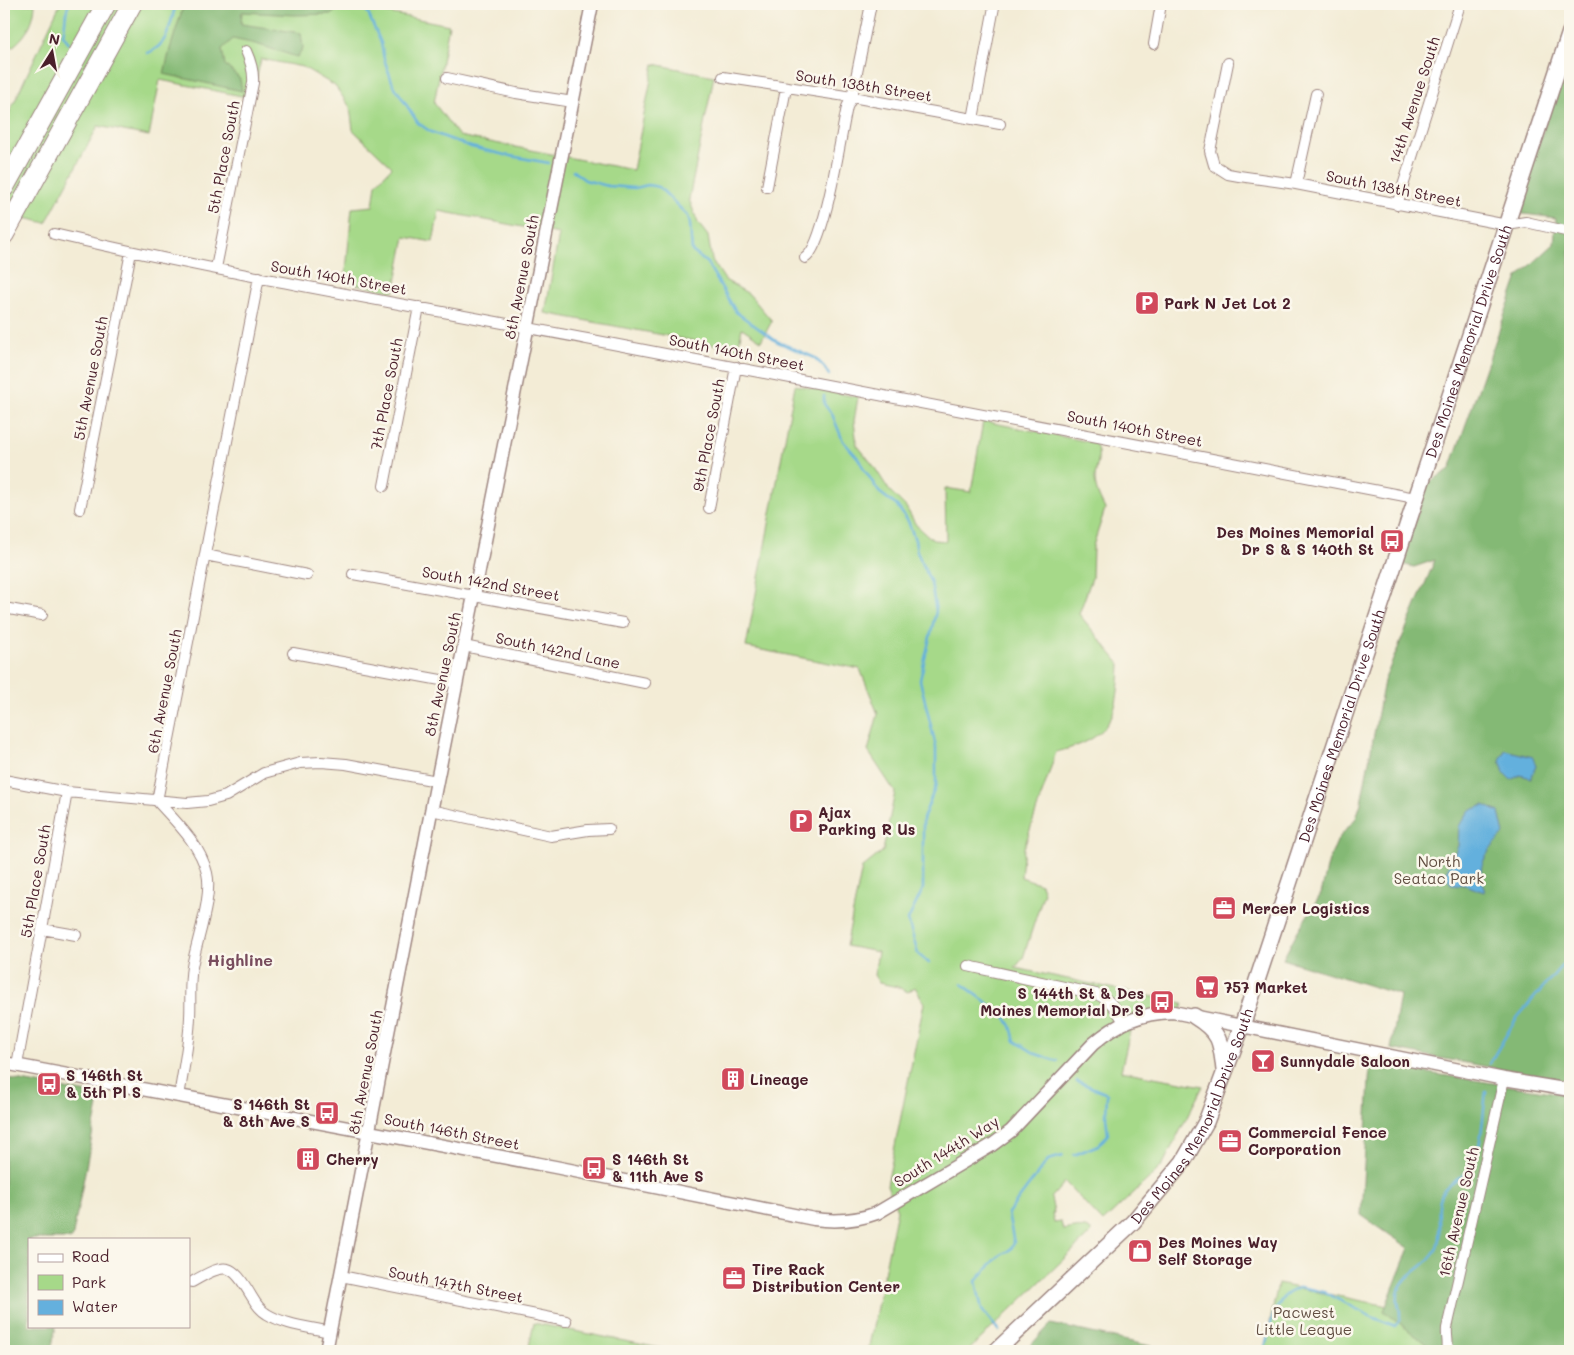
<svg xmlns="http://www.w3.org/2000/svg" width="1574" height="1355" font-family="Mali,sans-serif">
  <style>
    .green { fill: #a6d989; stroke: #787c5a }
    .forest { fill: #84b975; stroke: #676c50 }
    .water { fill: #64b0dd; stroke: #576884 }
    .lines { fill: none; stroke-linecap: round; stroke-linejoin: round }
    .stream { stroke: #64b0dd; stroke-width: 2.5 }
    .minor-casing { stroke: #9e8680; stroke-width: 12 }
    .tertiary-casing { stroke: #9e8680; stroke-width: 15 }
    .secondary-casing { stroke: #9e8680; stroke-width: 18 }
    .motorway-casing { stroke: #9e8680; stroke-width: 21 }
    .minor { stroke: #fff; stroke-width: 10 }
    .tertiary { stroke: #fff; stroke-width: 12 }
    .secondary { stroke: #fff; stroke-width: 15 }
    .motorway { stroke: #fff; stroke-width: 19 }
    .labels { text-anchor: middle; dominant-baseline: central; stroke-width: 5; stroke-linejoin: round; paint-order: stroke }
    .street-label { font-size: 15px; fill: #4a1f2b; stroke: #fbf7ec }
    .poi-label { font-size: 15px; font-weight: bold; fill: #4a1f2b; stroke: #fbf7ec; text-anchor: start }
    .park-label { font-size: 15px; fill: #614e42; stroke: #fbf7ec }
    .neighbourhood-label { font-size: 16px; font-weight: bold; fill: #784c5d; stroke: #fbf7ec }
  </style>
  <rect width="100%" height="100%" fill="#fbf7ec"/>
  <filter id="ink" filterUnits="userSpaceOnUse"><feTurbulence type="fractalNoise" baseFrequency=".02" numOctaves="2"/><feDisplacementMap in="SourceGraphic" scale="10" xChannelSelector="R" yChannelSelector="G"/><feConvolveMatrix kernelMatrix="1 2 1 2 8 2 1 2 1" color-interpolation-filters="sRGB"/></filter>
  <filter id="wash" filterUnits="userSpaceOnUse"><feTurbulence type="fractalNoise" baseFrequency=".0096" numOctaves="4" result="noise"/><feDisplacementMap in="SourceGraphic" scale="20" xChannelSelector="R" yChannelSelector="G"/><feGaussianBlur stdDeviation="1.12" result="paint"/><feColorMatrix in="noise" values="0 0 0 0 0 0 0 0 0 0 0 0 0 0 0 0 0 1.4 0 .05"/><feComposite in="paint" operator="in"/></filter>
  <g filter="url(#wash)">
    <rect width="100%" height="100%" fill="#f3ecd6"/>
    <path class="green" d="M4,4H35C34,25 23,42 4,52Z
      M60,4H368L383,12L449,25L434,103L459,136L633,170L654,64L714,76L689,199L698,223L708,236L712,260L725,280L749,294L772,321L761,341L742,328L738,349L545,313L559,234L439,211L433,242L405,237L394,292L345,282L352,208L373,206L376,184L392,167L353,130L350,107L335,86L303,67L261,59L252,98L160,80L149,136L98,126L46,223L4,213V124Z
      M795,385L858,397L854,421L857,445L873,465L889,490L906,507L916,525L933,540L946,541L945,488L971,492L983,421L1095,443C1102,457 1096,464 1095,478C1095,490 1100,499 1105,509L1093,546L1092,578L1079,614L1120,664C1118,717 1111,739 1056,752L1024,848L1021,877L1041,884L1044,892L1023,958L1015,968L1183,1003L1179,1021L1133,1018L1121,1071L1203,1086L1162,1166L1103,1222L1065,1182L1051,1198L1054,1213H1052L1054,1223L1061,1222L1063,1230C1073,1229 1084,1224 1092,1232L968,1351H868L897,1210L887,1185L924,1003L915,987L908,992L898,987L879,983L874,975L878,952L846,946L862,868L883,851L895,792L868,751L878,714L860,669L746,647Z
      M1278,1284L1442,1317L1435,1351H1264Z
      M534,1323L675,1351H528Z"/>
    <path class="forest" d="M184,4H336L340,7L332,14L295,15L242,12L241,24L301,33L303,48L297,57L256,44L233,39L222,49L225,65L240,79L242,91L164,74L170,49Z
      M1570,48V1082L1391,1049L1400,995L1283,959L1297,932L1321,894L1329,860L1338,839L1356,818L1361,803L1384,681L1435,560L1414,567L1401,564L1427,484L1450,469L1518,277L1554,244L1556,218L1516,213Z
      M1370,1064L1570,1095V1351H1435L1384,1311L1409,1248L1361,1215Z
      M4,1078L100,1095L72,1239H29V1326H56L51,1351H4Z
      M1051,1324L1173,1351H1025Z"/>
    <path class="water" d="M1505,750L1533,757L1536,766L1531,778L1520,775L1511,780L1504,773L1500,760Z
      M1484,805L1499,812L1504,834C1494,845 1482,856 1481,872C1480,880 1486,885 1484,892L1465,885L1451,884L1445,875L1458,846L1459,826L1469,811Z"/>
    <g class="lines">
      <path class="stream" d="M69,4C64,14 66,23 63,35L69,43
        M357,4L367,11L381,43L384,59L393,84L418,123L431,132L471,147L505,155L549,163
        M147,53C169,46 170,23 176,4
        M573,171L585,180L608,186L635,188L648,185L659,187L688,216L690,224L692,251L707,263L736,312L776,341L815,358L824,367L829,375
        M824,396V404L832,414L843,441L858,458L864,469L879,492L897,506L908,521L915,540L917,552L931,583L936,611L920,680L936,747V785L923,819V889L908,920L918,954L929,963
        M962,984L1004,1015L1011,1026L1015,1041L1036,1054L1057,1061
        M1489,1064L1516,1019L1570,956
        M1074,1155L1098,1145L1108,1135L1106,1117L1107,1094L1077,1081
        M999,1331L982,1310L976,1281L998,1257L1011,1249L1014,1243L1008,1213L1048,1160L1063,1156
        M1154,1351L1156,1348L1180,1351
        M1264,1351L1272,1319L1277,1307L1285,1295L1300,1287L1324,1292L1372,1317L1395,1326C1407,1313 1393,1304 1399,1290C1405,1273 1427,1267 1435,1252C1445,1233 1433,1210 1443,1192C1447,1185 1463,1177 1469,1170C1482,1156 1483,1112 1486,1092"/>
    </g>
  </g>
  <g filter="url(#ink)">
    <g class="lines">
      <defs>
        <path id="minor" d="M1154,44L1161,4
          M1228,63L1210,151L1214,165L1228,174L1239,176L1296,184L1507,225L1526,222L1570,232
          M723,77L852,97L1000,124
          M447,78L516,93L573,102
          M973,119L994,7
          M1296,184L1316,94
          M767,187L786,88
          M1397,205L1460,4
          M54,234C230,275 409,305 587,339C864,391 1140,443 1415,498
          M805,258C825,246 841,134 847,107L852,97L871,4
          M216,268L253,83C254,71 251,62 246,51
          M384,486L419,307
          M709,508L736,367
          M80,509L131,252
          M205,555L307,575
          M353,574L623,623
          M4,608L42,615
          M464,646L645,683
          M293,653L457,683
          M4,780L67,792L187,803L208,801L226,796L264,773L300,763L321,762L346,764L437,781
          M431,810L551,836L588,830L609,829
          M42,929L76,935
          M968,966L1096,994C1111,1000 1116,1009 1124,1022
          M17,1065L67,792
          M179,1097C183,1070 189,1044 190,1017C191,1000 189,984 192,967C196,942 213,897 207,873C200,844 176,822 157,801L259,277
          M341,1276L566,1321
          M192,1282C227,1262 231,1262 252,1297C256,1304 260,1310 267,1314C285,1325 309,1327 330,1332
          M1447,1351C1449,1343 1446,1336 1447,1328L1504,1079"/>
        <path id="tertiary" d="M4,1063L555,1167L814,1219C837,1222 856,1221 877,1213L992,1145L1011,1131L1093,1044C1117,1023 1141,1013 1173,1012L1504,1079L1570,1090
          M326,1351L437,781L592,4"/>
        <g id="secondary">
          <path d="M1194,1016C1220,1032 1221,1041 1224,1070"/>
          <path id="s1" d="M996,1351L1133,1222L1183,1162L1206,1122L1242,1026L1570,32"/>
        </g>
        <path id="motorway" d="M4,188L106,4
          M4,235L132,4"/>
      </defs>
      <use href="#minor" class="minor-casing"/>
      <use href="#tertiary" class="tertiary-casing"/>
      <use href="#secondary" class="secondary-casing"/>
      <use href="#motorway" class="motorway-casing"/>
      <use href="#minor" class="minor"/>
      <use href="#tertiary" class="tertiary"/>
      <use href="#secondary" class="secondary"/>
      <use href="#motorway" class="motorway"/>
    </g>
  </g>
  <defs>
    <symbol id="parking-square" viewBox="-11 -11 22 22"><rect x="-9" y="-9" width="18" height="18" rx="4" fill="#d1495b" stroke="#fbf7ec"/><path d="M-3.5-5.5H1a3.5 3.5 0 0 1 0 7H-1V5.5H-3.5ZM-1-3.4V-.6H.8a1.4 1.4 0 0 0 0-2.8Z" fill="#fff"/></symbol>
    <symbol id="bus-square" viewBox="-11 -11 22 22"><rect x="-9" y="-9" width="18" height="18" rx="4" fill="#d1495b" stroke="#fbf7ec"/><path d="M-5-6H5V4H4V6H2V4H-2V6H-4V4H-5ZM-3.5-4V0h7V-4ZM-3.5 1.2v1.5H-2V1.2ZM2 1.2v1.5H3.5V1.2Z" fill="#fff"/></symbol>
    <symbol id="office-square" viewBox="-11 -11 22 22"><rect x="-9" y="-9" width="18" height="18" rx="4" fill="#d1495b" stroke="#fbf7ec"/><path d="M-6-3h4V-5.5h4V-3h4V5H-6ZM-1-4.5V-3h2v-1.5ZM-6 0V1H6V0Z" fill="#fff"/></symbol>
    <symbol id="supermarket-square" viewBox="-11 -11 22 22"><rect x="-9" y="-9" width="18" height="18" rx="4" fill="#d1495b" stroke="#fbf7ec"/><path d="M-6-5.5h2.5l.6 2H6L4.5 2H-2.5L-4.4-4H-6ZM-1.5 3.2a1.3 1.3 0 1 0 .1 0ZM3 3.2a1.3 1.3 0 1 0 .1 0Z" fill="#fff"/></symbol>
    <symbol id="bar-square" viewBox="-11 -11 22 22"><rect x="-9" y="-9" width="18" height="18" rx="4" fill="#d1495b" stroke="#fbf7ec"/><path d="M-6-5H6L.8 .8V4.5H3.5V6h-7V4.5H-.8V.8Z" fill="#fff"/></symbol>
    <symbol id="building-square" viewBox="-11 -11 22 22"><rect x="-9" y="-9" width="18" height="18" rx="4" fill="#d1495b" stroke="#fbf7ec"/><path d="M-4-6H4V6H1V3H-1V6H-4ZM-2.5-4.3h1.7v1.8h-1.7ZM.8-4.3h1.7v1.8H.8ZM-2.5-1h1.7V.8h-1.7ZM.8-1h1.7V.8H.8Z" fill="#fff"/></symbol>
    <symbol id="shop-square" viewBox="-11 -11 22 22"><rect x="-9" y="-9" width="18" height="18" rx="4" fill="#d1495b" stroke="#fbf7ec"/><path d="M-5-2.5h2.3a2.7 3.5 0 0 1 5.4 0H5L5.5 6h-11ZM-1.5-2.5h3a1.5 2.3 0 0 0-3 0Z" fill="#fff"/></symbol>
  </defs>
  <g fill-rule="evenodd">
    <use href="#parking-square" x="1133" y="289" width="28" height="28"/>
    <use href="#bus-square" x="1378" y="527" width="28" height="28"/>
    <use href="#parking-square" x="787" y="807" width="28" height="28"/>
    <use href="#office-square" x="1210" y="894" width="28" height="28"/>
    <use href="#supermarket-square" x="1193" y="973" width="28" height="28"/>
    <use href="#bus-square" x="1148" y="988" width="28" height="28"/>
    <use href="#bar-square" x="1249" y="1047" width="28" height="28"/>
    <use href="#building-square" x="719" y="1065" width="28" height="28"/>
    <use href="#bus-square" x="35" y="1070" width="28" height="28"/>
    <use href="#bus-square" x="313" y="1099" width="28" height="28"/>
    <use href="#office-square" x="1216" y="1127" width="28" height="28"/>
    <use href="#building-square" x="294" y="1145" width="28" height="28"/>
    <use href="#bus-square" x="580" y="1154" width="28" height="28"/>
    <use href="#shop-square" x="1126" y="1237" width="28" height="28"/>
    <use href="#office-square" x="720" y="1264" width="28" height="28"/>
  </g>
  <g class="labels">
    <g class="street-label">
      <text transform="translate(864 85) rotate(9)">South 138th Street</text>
      <text transform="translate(1414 100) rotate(-72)">14th Avenue South</text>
      <text transform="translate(223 157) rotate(-79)">5th Place South</text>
      <text transform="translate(1394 188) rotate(11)">South 138th Street</text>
      <text transform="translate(339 277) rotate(10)">South 140th Street</text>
      <text transform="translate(521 277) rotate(-79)">8th Avenue South</text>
      <text stroke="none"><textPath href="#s1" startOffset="1136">Des Moines Memorial Drive South</textPath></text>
      <text transform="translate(737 352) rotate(11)">South 140th Street</text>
      <text transform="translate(90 378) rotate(-79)">5th Avenue South</text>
      <text transform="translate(386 394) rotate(-79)">7th Place South</text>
      <text transform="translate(1135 428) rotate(11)">South 140th Street</text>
      <text transform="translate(708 435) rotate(-79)">9th Place South</text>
      <text transform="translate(491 583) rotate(10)">South 142nd Street</text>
      <text transform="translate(558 650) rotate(12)">South 142nd Lane</text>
      <text transform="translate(442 674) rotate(-78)">8th Avenue South</text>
      <text transform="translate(164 691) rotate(-79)">6th Avenue South</text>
      <text stroke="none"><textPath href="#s1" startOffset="731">Des Moines Memorial Drive South</textPath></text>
      <text transform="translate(35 881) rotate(-80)">5th Place South</text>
      <text transform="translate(365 1072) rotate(-79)">8th Avenue South</text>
      <text stroke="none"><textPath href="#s1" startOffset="311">Des Moines Memorial Drive South</textPath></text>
      <text transform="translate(452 1131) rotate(11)">South 146th Street</text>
      <text transform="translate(946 1151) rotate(-32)">South 144th Way</text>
      <text transform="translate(1458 1212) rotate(-77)">16th Avenue South</text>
      <text transform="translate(456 1284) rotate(11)">South 147th Street</text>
    </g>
    <g class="poi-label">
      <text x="1164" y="303">Park N Jet Lot 2</text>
      <text x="1374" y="532" text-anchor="end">Des Moines Memorial<tspan x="1374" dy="17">Dr S &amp; S 140th St</tspan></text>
      <text x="818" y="812">Ajax<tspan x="818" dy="17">Parking R Us</tspan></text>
      <text x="1242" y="908">Mercer Logistics</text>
      <text x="1224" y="987">757 Market</text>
      <text x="1144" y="993" text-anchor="end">S 144th St &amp; Des<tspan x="1144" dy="17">Moines Memorial Dr S</tspan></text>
      <text x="1280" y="1061">Sunnydale Saloon</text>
      <text x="66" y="1075">S 146th St<tspan x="66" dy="17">&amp; 5th Pl S</tspan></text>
      <text x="750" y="1079">Lineage</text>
      <text x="310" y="1104" text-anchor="end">S 146th St<tspan x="310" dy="17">&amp; 8th Ave S</tspan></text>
      <text x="1248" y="1132">Commercial Fence<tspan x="1248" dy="17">Corporation</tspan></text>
      <text x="326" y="1159">Cherry</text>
      <text x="612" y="1159">S 146th St<tspan x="612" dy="17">&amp; 11th Ave S</tspan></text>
      <text x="1158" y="1242">Des Moines Way<tspan x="1158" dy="17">Self Storage</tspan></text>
      <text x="752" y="1269">Tire Rack<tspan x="752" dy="17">Distribution Center</tspan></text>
    </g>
    <g class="park-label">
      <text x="1439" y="861">North<tspan x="1439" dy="17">Seatac Park</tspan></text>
      <text x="1304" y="1312">Pacwest<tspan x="1304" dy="17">Little League</tspan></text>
    </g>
    <g class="neighbourhood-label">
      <text x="240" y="959">Highline</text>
    </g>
  </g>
  <rect width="1574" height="1355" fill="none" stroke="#fbf7ec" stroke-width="20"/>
  <rect x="28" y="1238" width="162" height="90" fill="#fbf7ec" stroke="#b4a19f"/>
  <rect x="38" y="1254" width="25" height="8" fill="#ffffff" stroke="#b4a19f"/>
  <text x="72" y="1262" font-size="15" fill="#4a1f2b">Road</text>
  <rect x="38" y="1275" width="25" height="15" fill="#a6d989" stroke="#b4a19f"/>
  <text x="72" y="1288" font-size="15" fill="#4a1f2b">Park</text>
  <rect x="38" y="1300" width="25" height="15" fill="#64b0dd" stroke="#b4a19f"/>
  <text x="72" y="1312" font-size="15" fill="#4a1f2b">Water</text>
  <g transform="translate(52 52) rotate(11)" stroke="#fbf7ec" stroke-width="4" paint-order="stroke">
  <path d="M0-4L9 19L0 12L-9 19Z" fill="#4a1f2b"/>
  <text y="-8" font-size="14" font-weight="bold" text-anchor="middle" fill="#4a1f2b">N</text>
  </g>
</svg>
